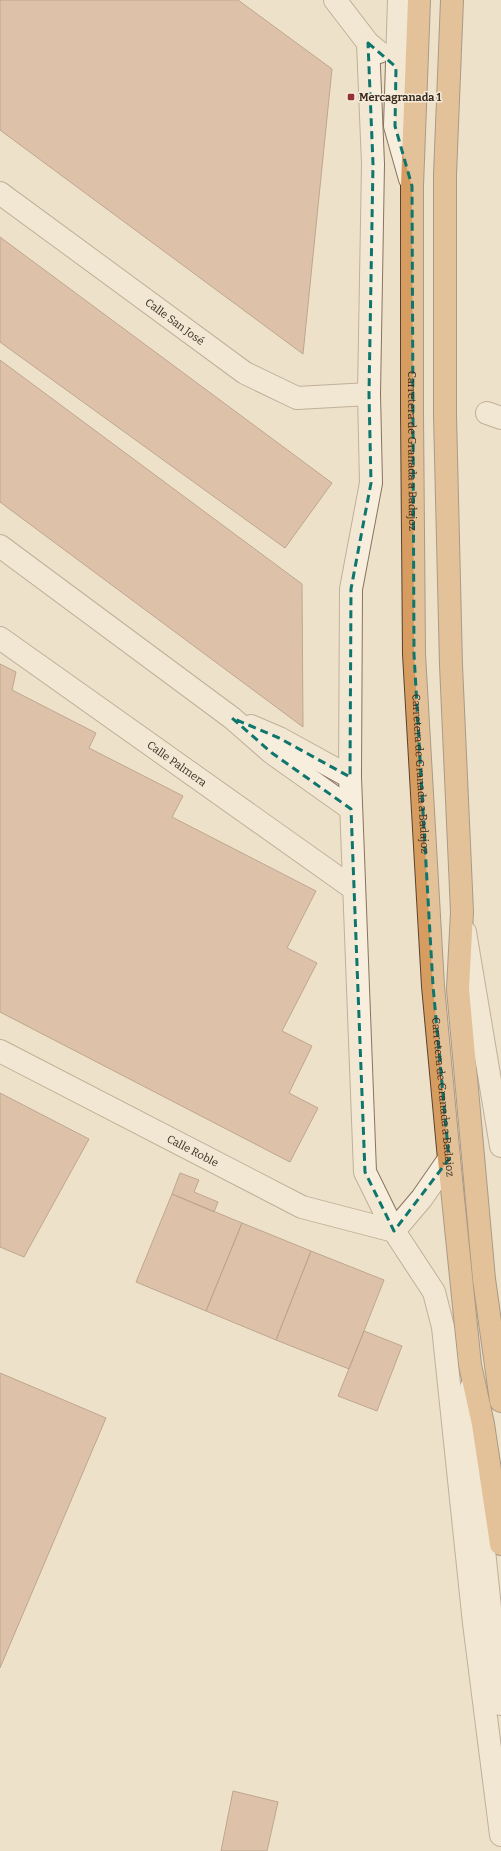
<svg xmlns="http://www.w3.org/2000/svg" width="501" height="1851" font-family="Bitter,serif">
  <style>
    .building { fill: #c99c82; stroke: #875c46 }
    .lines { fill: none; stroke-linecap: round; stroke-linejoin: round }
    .minor-casing { stroke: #89735f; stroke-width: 24 }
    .highway-casing { stroke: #574232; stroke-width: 24 }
    .minor { stroke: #f8eedd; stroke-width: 22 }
    .highway { stroke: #d79c60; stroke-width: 22 }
    .marked { fill: none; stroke: #0f766e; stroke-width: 3; stroke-dasharray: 8 5; stroke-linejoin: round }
    .poi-dot { fill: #953238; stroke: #f5ebd9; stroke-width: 1.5 }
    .labels { text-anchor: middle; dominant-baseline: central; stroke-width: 3; stroke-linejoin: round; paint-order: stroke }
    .poi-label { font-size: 11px; font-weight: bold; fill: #3a2c22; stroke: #f5ebd9; text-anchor: start }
    .street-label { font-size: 11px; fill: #3a2c22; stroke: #f5ebd9 }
  </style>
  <rect width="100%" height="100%" fill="#ede1ca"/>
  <path class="building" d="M0,0H238L332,69L303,354L0,130Z
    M0,237L332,483L285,548L0,342Z
    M0,360L302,584L303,727L0,502Z
    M0,664L16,672L12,690L96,733L89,748L183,796L172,817L316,891L287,948L317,963L282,1031L312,1046L289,1093L318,1108L290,1162L0,1012Z
    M0,1093L89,1139L24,1257L0,1247Z
    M180,1173L199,1180L194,1192L218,1202L214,1212L172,1194Z
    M172,1194L242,1223L206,1311L136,1282Z
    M242,1223L311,1251L276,1340L206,1311Z
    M311,1251L384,1280L349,1369L276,1340Z
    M364,1331L402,1346L377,1411L338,1396Z
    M0,1373L106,1418L0,1668Z
    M233,1791L278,1802L267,1851H221Z"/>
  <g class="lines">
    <defs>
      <g id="minor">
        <path d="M335,0L368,43L379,52"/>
        <path d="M399,0L395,126L410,179"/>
        <path d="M368,43L373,164L369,394L371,483L351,589L350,777L365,1172L394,1231L434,1292L443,1327L474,1623L501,1835"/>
        <path id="s1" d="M0,193L245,373L297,398L369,394"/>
        <path d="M487,413L501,418"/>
        <path d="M0,546L232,718L272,753L351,809"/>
        <path id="s2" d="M0,638L354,889"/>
        <path d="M251,726L279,738L350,777"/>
        <path d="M465,932L501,1146"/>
        <path id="s3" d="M0,1051L302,1207L394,1231"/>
        <path d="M394,1231L422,1198L449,1159"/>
        <path d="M471,1388V1425L500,1704"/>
      </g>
      <g id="highway">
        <path id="s4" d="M419,0L412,186V413L414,654L433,986L449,1159L470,1365L483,1424L501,1544"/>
        <path d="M452,0L445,175V415L451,665L462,912L458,989L484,1279L501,1401"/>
      </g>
    </defs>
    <use href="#minor" class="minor-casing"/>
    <use href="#highway" class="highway-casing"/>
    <use href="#minor" class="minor"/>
    <use href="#highway" class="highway"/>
  </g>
  <path d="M0 0H501V1851H0ZM368,43L396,67L395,126L412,186L414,654L433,986L449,1159L394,1231L365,1172L351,809L272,753L232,718L279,738L350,777L351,589L371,483L369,394L373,164Z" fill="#ede1ca" fill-opacity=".55" fill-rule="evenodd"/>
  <path class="marked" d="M368,43L396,67L395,126L412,186L414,654L433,986L449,1159L394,1231L365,1172L351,809L272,753L232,718L279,738L350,777L351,589L371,483L369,394L373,164Z"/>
  <rect class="poi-dot" x="347" y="93" width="8" height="8" rx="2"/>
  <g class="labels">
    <g class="poi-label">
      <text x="359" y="97">Mercagranada 1</text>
    </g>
    <g class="street-label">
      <text stroke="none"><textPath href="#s1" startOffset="217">Calle San José</textPath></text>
      <text stroke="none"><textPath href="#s4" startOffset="451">Carretera de Granada a Badajoz</textPath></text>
      <text stroke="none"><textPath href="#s2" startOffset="217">Calle Palmera</textPath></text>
      <text stroke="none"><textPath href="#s4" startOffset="774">Carretera de Granada a Badajoz</textPath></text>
      <text stroke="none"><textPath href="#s4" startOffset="1098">Carretera de Granada a Badajoz</textPath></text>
      <text stroke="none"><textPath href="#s3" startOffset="217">Calle Roble</textPath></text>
    </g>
  </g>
</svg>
